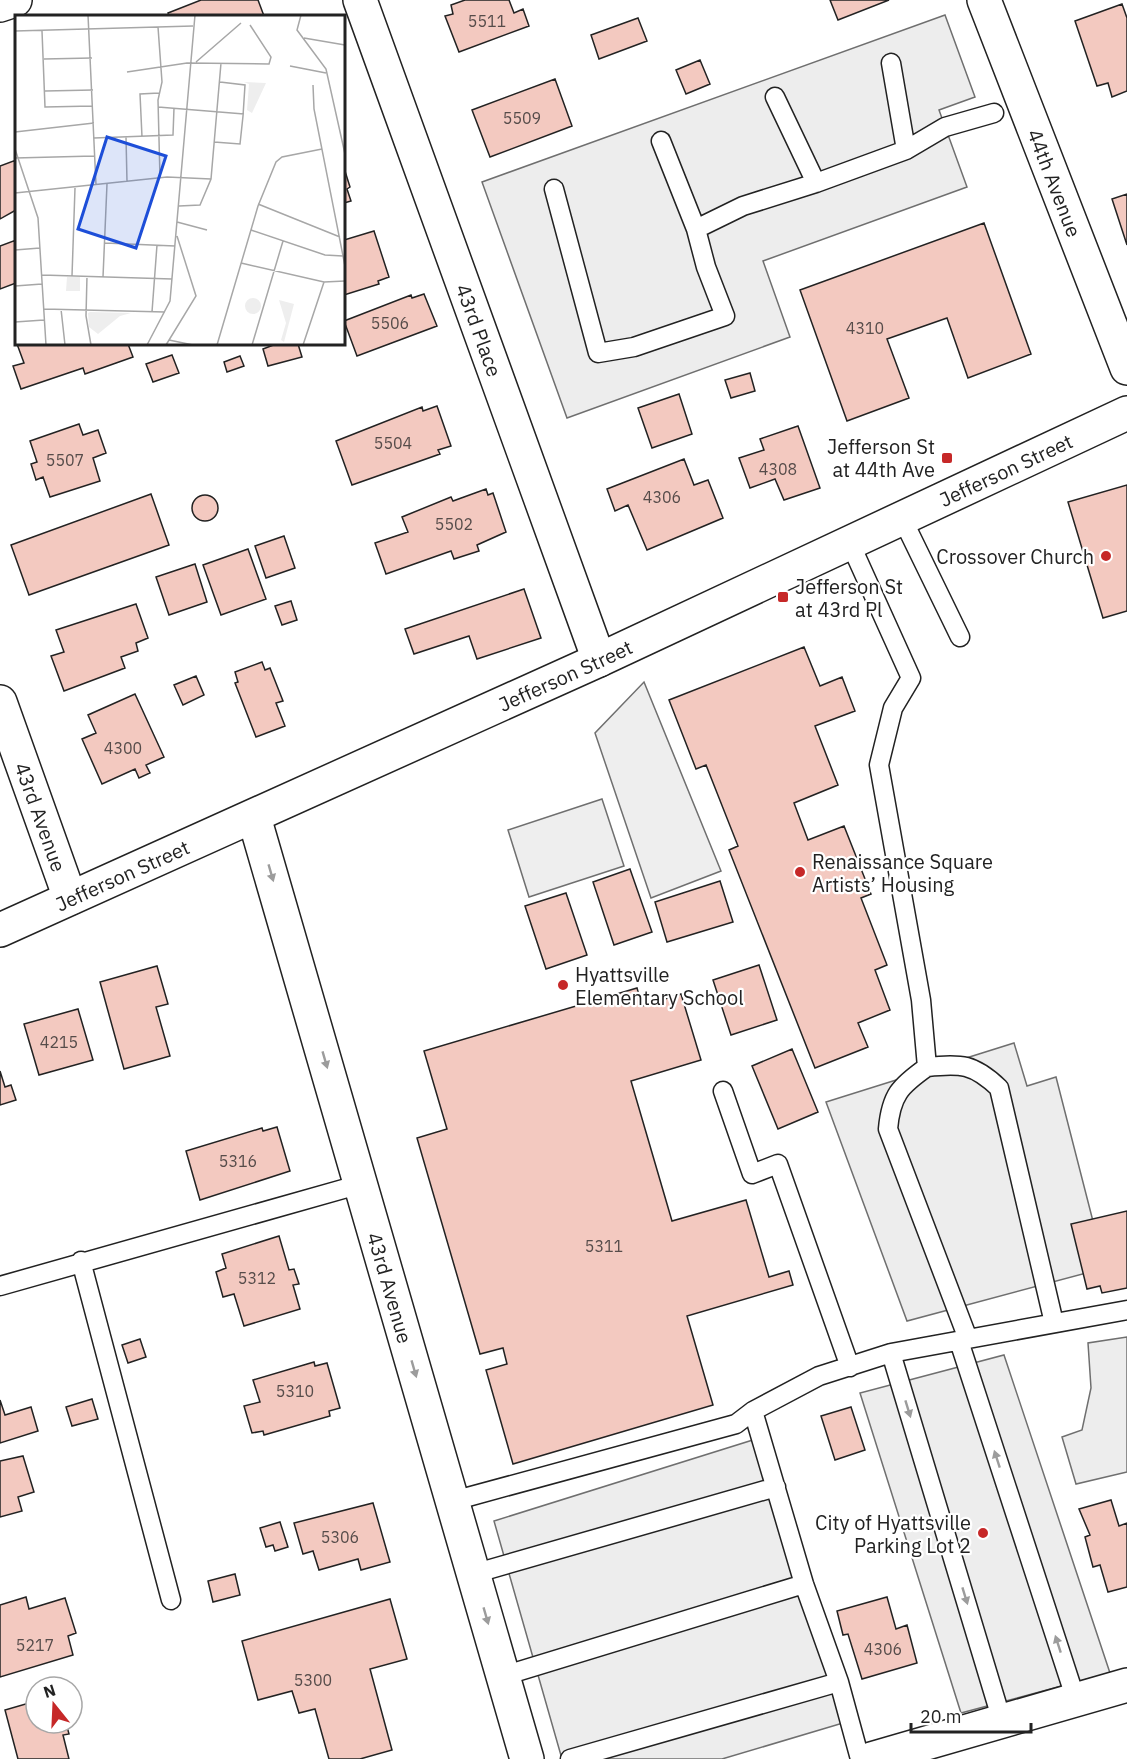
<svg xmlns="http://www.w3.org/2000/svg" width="1127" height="1759" font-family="'IBM Plex Sans',sans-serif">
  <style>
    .green { fill: #eee; stroke: #6f6f6f; stroke-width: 1.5 }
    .parking { fill: #ededed; stroke: #6f6f6f; stroke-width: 1.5 }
    .building { fill: #f3c9c0; stroke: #222; stroke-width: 1.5 }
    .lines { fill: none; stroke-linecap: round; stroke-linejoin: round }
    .lane-casing { stroke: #222; stroke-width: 21 }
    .street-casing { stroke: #222; stroke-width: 36 }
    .secondary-casing { stroke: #222; stroke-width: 36 }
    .lane { stroke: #fff; stroke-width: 18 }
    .street { stroke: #fff; stroke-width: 33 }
    .secondary { stroke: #fff; stroke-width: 33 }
    .oneway { fill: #9c9c9c }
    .poi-dot { fill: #c62828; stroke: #fff; stroke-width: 2 }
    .labels { text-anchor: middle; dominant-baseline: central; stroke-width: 4.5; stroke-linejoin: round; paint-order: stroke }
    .number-label { font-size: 16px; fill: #564c4a }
    .street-label { font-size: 20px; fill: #222; stroke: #fff }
    .poi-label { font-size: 20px; fill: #222; stroke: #fff; text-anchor: end }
    .inset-road { fill: none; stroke: #a7a7a7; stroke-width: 1.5 }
    .view { fill: #1d4ed8; fill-opacity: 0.15; stroke: #1d4ed8; stroke-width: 3 }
    .inset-edge { fill: none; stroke: #222; stroke-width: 3 }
  </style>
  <rect width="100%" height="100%" fill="#fff"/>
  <path class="green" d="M644,682L721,871L651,898L595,733Z
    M602,799L624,866L529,897L508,830Z"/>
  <path class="parking" d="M945,15L975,97L939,110L967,187L763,261L790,337L567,418L482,182Z
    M1014,1043L1027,1086L1056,1077L1105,1268L907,1321L826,1102Z
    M1127,1337V1472L1076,1484L1062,1437L1082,1430L1091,1388L1088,1343Z
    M1004,1355L1110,1673L961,1713L860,1393Z
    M756,1439L843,1723L722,1759H562L494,1521Z"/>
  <path class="building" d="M201,0H258L264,16H169L168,13Z
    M465,0H509L514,13L523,9L529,26L459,52L445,16L453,14L451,5Z
    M830,0H889L838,20Z
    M1122,4L1127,18V91L1112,97L1108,83L1097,86L1075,21Z
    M638,18L647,41L599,59L591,35Z
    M700,60L710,84L686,94L676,70Z
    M555,79L572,126L490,157L472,110Z
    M16,160V210L0,219V166Z
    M344,168L350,187L347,189L351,201L344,203Z
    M1127,194V245L1112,199Z
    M984,223L1031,354L968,378L947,318L887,339L909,398L847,421L800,290Z
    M374,231L389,277L378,281L379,284L344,295V240Z
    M16,240V283L0,289V246Z
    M424,294L437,326L357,356L344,321L411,295L412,298Z
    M17,344H128L133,357L85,374L83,368L21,389L13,366L24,363Z
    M276,344H298L302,357L268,366L263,349Z
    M172,355L179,373L153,382L146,364Z
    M240,356L244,366L227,372L224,362Z
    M750,373L755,391L731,398L725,380Z
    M679,394L692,434L652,448L638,408Z
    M437,406L451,446L438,450L440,454L352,485L336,441L422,407L423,411Z
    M79,424L83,435L98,430L106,453L93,458L100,481L50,497L43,477L36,480L31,464L37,462L30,441Z
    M798,426L820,488L784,500L775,479L750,488L739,458L764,450L760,439Z
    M684,459L694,485L708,480L723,518L647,550L628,505L615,511L607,489Z
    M1127,485V611L1103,618L1068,502Z
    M486,489L488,495L493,493L506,532L477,545L479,551L454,559L451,551L386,574L375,543L408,532L402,517L451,497L453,501Z
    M151,494L169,545L29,595L11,545Z
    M192 508a13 13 0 1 1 26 0a13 13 0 1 1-26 0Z
    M284,536L295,568L266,578L255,546Z
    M248,549L266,599L221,615L203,565Z
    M195,564L207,602L169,615L156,577Z
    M524,589L541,638L477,659L469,636L414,654L405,629Z
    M291,601L297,620L282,625L275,606Z
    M136,604L148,638L136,643L138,651L121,657L125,668L64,691L51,656L64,652L56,630Z
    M804,647L820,686L842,677L855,711L815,726L838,785L794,803L808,840L844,826L871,894L861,898L887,965L875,970L890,1010L858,1023L868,1047L815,1068L729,850L738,846L706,765L696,769L669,700Z
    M262,662L265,670L270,668L283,701L276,703L285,726L256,737L235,683L238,682L235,672Z
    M196,676L204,695L183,705L174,685Z
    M135,694L164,757L146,765L150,773L139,778L135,769L102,784L82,739L96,733L88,715Z
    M630,869L652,932L614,945L593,882Z
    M720,881L733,922L667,942L655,902Z
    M566,893L587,955L546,969L525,906Z
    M759,965L777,1020L731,1035L713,980Z
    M157,966L168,1004L156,1007L170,1056L124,1069L100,982Z
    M637,988L642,1006L681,994L701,1060L631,1081L672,1221L746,1200L769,1277L789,1271L793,1285L687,1316L713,1405L513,1464L486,1370L507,1364L503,1348L480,1354L417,1138L447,1129L424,1051Z
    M78,1009L93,1060L39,1075L24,1024Z
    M792,1049L818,1112L778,1129L752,1066Z
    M0,1071L5,1087L11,1085L16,1100L0,1105Z
    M277,1127L290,1171L200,1200L186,1151L262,1128L263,1131Z
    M1127,1211V1288L1102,1293L1100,1286L1087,1289L1071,1224Z
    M279,1236L289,1270L294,1269L299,1284L293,1285L300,1309L244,1326L234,1294L223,1297L216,1272L226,1268L222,1254Z
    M140,1339L146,1357L128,1363L122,1345Z
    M314,1362L315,1366L327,1363L340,1408L329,1411L330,1416L264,1435L263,1431L252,1433L244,1406L260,1402L253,1380Z
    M92,1399L98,1419L72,1426L66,1407Z
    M0,1400L5,1415L31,1407L38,1431L0,1443Z
    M851,1407L865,1450L835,1460L821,1416Z
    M23,1456L34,1492L18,1497L22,1511L0,1517V1461Z
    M1111,1500L1119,1526L1127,1523V1587L1108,1592L1100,1565L1093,1567L1085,1537L1090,1535L1079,1509Z
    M373,1503L390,1562L361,1570L358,1559L319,1570L313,1551L303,1554L294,1523Z
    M280,1522L288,1547L275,1551L273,1545L266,1547L260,1528Z
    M235,1574L240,1595L213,1602L208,1581Z
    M26,1597L29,1609L65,1598L76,1633L68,1636L73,1655L0,1677V1605Z
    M887,1597L896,1629L907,1625L917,1663L862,1679L848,1634L843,1635L837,1611Z
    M390,1599L407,1659L370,1669L392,1750L360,1759H329L315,1709L299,1713L292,1691L258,1700L242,1641Z
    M36,1701V1723H66L69,1734L63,1735L69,1759H18L5,1710Z"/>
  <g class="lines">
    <defs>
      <path id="lane" d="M891,63L906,150
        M775,97L816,183
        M661,141L696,229
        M554,189L598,353L634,347L725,316L706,267L696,229L743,206L816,183L906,150L945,127L994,113
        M902,518L960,637
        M850,543L911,678L893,708L879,765L921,1000L927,1067C961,1063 974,1064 999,1088L1054,1323
        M927,1067C900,1086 891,1095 888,1129L968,1339
        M723,1091L752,1174L778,1164L850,1367
        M81,1261L171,1600
        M0,1286L361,1184
        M959,1341L1076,1700
        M891,1353L1002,1721
        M753,1411L804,1584L839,1682L860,1759
        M453,1501L736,1424L753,1411L819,1376L891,1353L1127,1310
        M473,1574L776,1487
        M503,1676L804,1584
        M570,1759L839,1682"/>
      <g id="street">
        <path id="s1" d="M360,0L599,660"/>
        <path id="s2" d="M984,0L1127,368"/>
        <path d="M0,5L15,0"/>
        <path id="s3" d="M0,702L70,898"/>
        <path id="s4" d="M254,817L527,1759"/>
        <path d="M871,1759L1127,1685"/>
      </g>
      <g id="secondary">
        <path id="s5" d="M0,930L599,660L1127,413"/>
      </g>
    </defs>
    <use href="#lane" class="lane-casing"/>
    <use href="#street" class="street-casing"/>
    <use href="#secondary" class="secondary-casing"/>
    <use href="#lane" class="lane"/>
    <use href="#street" class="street"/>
    <use href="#secondary" class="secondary"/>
  </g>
  <defs><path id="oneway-solid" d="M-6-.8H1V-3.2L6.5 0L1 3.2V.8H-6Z" transform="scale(1.5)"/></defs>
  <g class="oneway">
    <use href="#oneway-solid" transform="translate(271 873) rotate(74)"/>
    <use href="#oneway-solid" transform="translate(325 1060) rotate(74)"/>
    <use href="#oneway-solid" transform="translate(414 1369) rotate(74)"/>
    <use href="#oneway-solid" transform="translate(908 1409) rotate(73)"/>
    <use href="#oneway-solid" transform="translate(997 1459) rotate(-108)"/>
    <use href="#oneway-solid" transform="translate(965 1596) rotate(73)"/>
    <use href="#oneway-solid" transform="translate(486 1616) rotate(74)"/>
    <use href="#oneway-solid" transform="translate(1058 1644) rotate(-108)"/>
  </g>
  <g class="poi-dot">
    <rect x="941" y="452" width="12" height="12" rx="3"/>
    <circle cx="1106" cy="556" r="6"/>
    <rect x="777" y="591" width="12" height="12" rx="3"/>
    <circle cx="800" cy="872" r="6"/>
    <circle cx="563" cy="985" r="6"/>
    <circle cx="983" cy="1533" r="6"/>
  </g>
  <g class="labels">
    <g class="number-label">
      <text x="487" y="21">5511</text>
      <text x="522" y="118">5509</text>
      <text x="390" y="323">5506</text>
      <text x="865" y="328">4310</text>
      <text x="393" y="443">5504</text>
      <text x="65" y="460">5507</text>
      <text x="778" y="469">4308</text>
      <text x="662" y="497">4306</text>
      <text x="454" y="524">5502</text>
      <text x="123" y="748">4300</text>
      <text x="59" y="1042">4215</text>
      <text x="238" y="1161">5316</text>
      <text x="604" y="1246">5311</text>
      <text x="257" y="1278">5312</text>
      <text x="295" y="1391">5310</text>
      <text x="340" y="1537">5306</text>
      <text x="35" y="1645">5217</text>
      <text x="883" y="1649">4306</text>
      <text x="313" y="1680">5300</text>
    </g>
    <g class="street-label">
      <text stroke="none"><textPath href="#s2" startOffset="196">44th Avenue</textPath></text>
      <text stroke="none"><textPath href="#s1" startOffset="351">43rd Place</textPath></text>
      <text stroke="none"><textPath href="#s5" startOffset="1106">Jefferson Street</textPath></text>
      <text stroke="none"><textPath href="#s5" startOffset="620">Jefferson Street</textPath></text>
      <text stroke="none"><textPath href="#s3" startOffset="122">43rd Avenue</textPath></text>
      <text stroke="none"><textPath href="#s5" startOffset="134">Jefferson Street</textPath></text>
      <text stroke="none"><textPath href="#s4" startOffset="490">43rd Avenue</textPath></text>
    </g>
    <g class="poi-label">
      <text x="935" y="446">Jefferson St<tspan x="935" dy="23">at 44th Ave</tspan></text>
      <text x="1094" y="556">Crossover Church</text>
      <text x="795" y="586" text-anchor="start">Jefferson St<tspan x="795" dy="23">at 43rd Pl</tspan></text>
      <text x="812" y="861" text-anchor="start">Renaissance Square<tspan x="812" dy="23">Artists’ Housing</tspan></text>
      <text x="575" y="974" text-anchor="start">Hyattsville<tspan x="575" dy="23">Elementary School</tspan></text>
      <text x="971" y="1522">City of Hyattsville<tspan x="971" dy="23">Parking Lot 2</tspan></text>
    </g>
  </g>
  <g transform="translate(15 15)">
    <rect width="330" height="330" fill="#fff"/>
    <path d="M229,67L251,68L237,98L232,95L234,69ZM52,262H65V276H51ZM230 291a8 8 0 1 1 16 0a8 8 0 1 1-16 0ZM264,285L279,289L269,327L266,325L271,308ZM73,298L75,297L116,298L105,301L83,319L74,312Z" fill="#eee"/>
    <path class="inset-road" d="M73,0L81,170M286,0L282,15L311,54L330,139M143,12L147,67L143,85L145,163M0,16L178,11M27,16L30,92L78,91M289,23L330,30M29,44L77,43M181,47L226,8M275,51L311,58M112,57L172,48L254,49L256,42L235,10M298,70L299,94L330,251M30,76L78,75M143,92L229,99M0,117L79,108M111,122L112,167M127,122L125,79L144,78M79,123L158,120L159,93M199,127L225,129L228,101L230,70L205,67M0,134L23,203L31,330M0,143L79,141M0,178L152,162L196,164M243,189L325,222M164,191L185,190L196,164L206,48M162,207L192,215M236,215L310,240L328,241M90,228L160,231M0,235L25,233M226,248L309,267L330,266M27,260L157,264M57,261L60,173M72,261L71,301L76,330M88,262L92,169M0,271L27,269M29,294L150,297M46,294L50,330M137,297L142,230M0,307L29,305M154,325L178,330M132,330L155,286L180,0M151,330L181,281L162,221M202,330L243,191L261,147L267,142L307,134M237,330L268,226M288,330L309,267"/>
    <path class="view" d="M92,122L151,141L121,233L63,214Z"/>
    <rect width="330" height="330" class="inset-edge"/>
  </g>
  <g transform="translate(54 1705) rotate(342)"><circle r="28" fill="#ffffff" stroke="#a7a7a7" stroke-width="1.5"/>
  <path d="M0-4.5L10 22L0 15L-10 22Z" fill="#c62828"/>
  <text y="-9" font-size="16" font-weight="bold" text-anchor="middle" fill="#222222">N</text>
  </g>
  <path d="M911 1723v9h120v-9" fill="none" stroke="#222222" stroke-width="3"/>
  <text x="920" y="1723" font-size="18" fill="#222222" stroke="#ffffff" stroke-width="4.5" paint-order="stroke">20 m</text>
</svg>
